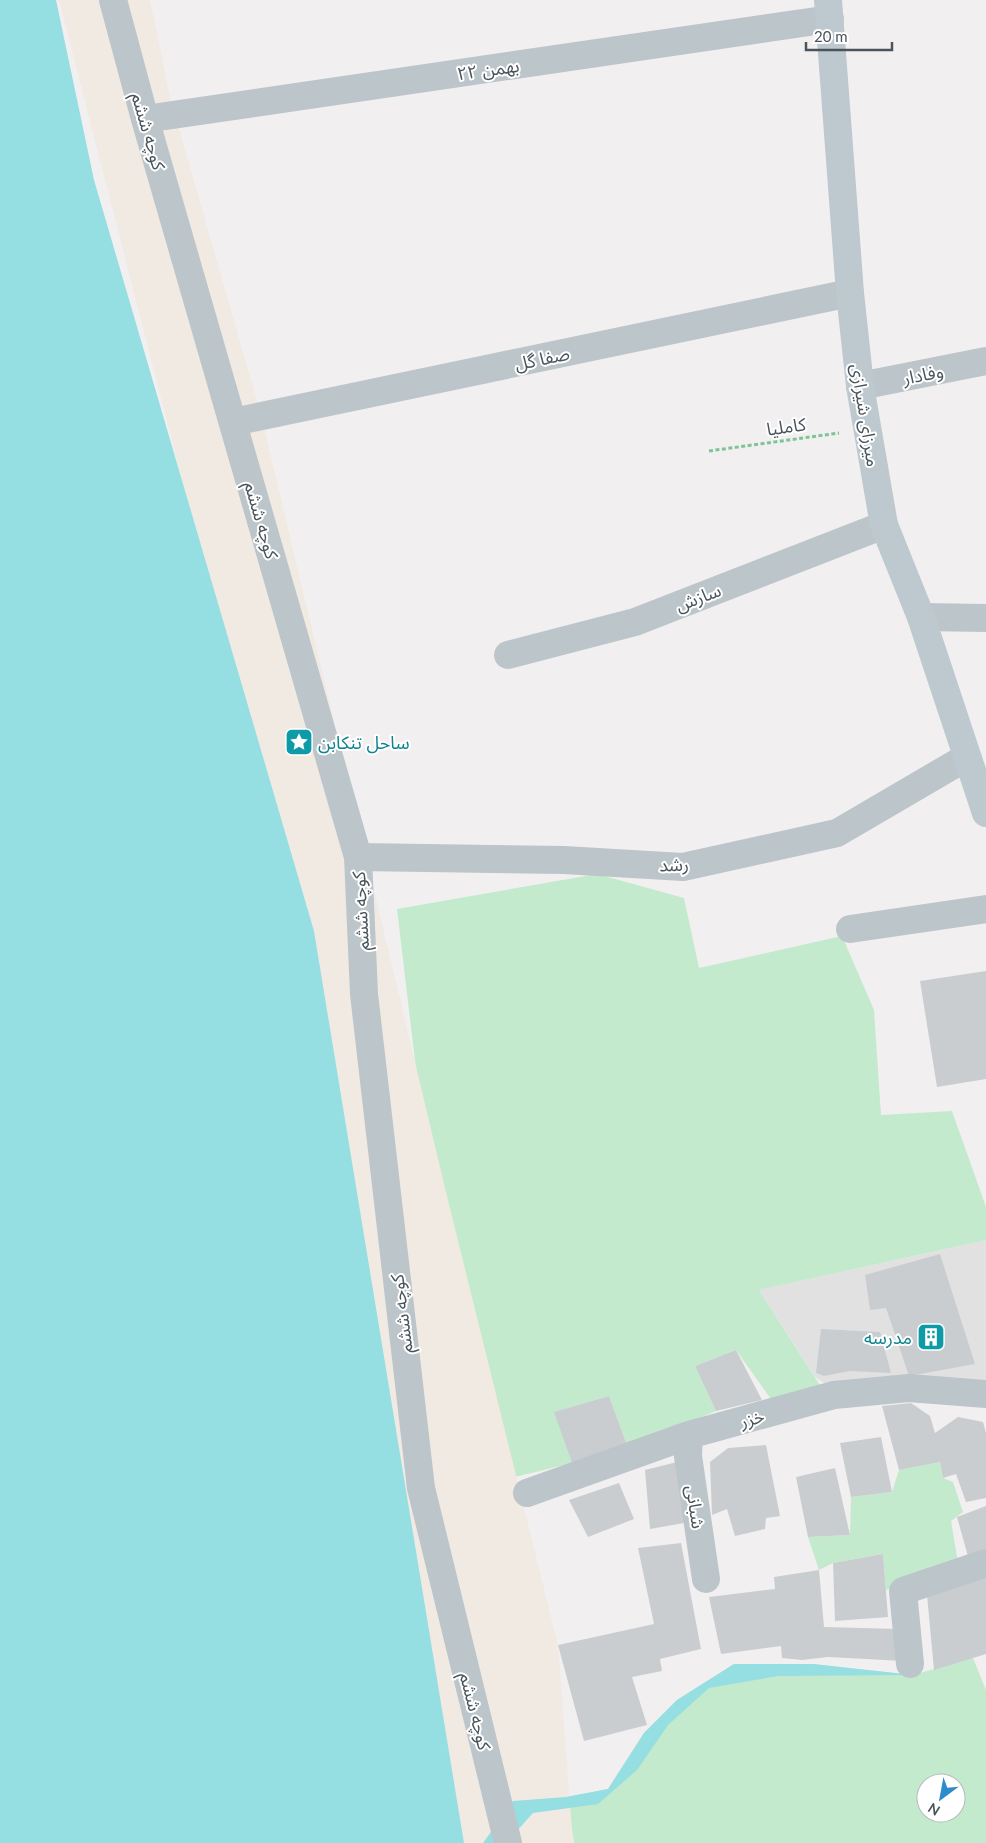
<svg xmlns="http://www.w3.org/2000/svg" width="986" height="1843" font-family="Lato,'Noto Sans Arabic',sans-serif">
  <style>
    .education { fill: #e2e1e1 }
    .green { fill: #c3eacc; fill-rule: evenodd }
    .sand { fill: #f1eae2 }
    .water { fill: #95dee2 }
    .building { fill: #cacdd0 }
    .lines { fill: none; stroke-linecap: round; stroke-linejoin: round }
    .path { stroke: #7fc497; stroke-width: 3; stroke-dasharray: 4 2.5; stroke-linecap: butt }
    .street { stroke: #bcc5ca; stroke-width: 28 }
    .secondary { stroke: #bdc8cf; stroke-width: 28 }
    .labels { text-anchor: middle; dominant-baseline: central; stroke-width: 4; stroke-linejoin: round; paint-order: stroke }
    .street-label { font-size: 18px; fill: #49555b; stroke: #fff }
    .culture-label { font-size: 18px; fill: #0d838f; stroke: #fff; text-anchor: start }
  </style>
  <rect width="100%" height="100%" fill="#f2eff0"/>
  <path class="education" d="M986,1240V1381L829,1386L815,1377L759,1290Z"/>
  <path class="green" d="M597,874L684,898L699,968L842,936L874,1010L881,1115L952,1111L986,1207V1240L759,1290L821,1387L773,1402L736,1350L695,1366L716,1411L628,1448L609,1396L555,1412L572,1463L466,1489L397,909Z
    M940,1462L943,1478L953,1482L963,1512L951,1521L958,1563L886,1590L883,1554L833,1563L819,1570L808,1537L850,1535L851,1497L892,1492L899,1470Z
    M973,1658L986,1690V1843H574L567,1797L608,1789L644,1733L677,1700L734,1664H813L913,1675ZM926,1783H956V1813H926Z"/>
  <path class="sand" d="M59,0H150L170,97L261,415L445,1188L558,1645L573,1843H464L314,931L184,488Z"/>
  <path class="water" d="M0,0H56L94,180L314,931L464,1843H0Z
    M734,1664H813L913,1675L778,1676L709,1688L668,1725L637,1770L598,1804L533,1813L506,1843H483L513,1801L566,1797L608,1789L644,1733L677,1700Z"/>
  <path class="building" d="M986,971V1079L937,1087L920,981Z
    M940,1254L975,1364L909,1376L886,1308L870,1310L865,1275Z
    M821,1329L880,1332L891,1373L850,1371L824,1376L816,1373Z
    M736,1350L762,1400L716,1411L695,1366Z
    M609,1396L628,1448L572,1463L554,1412Z
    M911,1403L930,1416L935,1433L958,1417L983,1422L986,1433V1498L966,1502L956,1474L943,1478L940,1462L899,1470L882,1406Z
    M881,1437L892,1492L851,1497L840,1443Z
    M766,1445L780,1516L766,1518L765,1529L735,1536L727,1509L712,1515L710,1462L728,1448Z
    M681,1461L690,1522L650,1529L645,1470Z
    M835,1468L850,1535L808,1537L796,1477Z
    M619,1483L634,1519L588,1537L569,1500Z
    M986,1506V1555L969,1560L957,1517Z
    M681,1543L701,1649L660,1659L662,1671L632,1677L647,1725L584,1741L558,1645L654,1624L638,1548Z
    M883,1554L888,1617L835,1621L833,1563Z
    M819,1570L824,1627L899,1629L903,1661L828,1657L802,1660L782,1658L781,1646L721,1654L709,1597L775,1589L774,1577Z
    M986,1577V1654L934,1670L927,1595Z"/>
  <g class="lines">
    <path class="path" d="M709,451L839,433"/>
    <path class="street" d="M113,0L145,119L358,857L364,994L421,1488L508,1843
      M145,119L830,19
      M860,386L986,361
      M233,422L850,293
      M921,617L986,618
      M508,655L635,622L884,525
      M358,857L564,860L683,867L837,833L967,757
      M850,929L986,909
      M689,1435L688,1456L706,1579
      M527,1493L689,1435L834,1395L909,1388L986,1394
      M910,1664L903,1591L986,1563"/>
    <path class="secondary" d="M828,0L850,293L860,386L884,525L921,617L986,813"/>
  </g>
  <defs>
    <symbol id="sight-square" viewBox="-11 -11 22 22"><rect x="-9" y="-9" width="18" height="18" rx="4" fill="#0f9aa8" stroke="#fff"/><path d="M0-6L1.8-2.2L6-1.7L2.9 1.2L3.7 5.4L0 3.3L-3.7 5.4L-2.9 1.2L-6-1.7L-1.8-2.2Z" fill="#fff"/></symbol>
    <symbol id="building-square" viewBox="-11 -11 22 22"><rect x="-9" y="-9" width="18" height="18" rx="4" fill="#0f9aa8" stroke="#fff"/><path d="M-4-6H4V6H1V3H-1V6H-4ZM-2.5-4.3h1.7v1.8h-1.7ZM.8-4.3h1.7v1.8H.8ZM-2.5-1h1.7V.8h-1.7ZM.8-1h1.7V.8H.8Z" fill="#fff"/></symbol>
  </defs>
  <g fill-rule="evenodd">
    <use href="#sight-square" x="283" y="726" width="32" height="32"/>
    <use href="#building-square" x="915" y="1321" width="32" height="32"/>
  </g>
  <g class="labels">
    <g class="street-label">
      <text transform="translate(488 69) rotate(-8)">۲۲ بهمن</text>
      <text transform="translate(149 131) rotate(74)">کوچه ششم</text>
      <text transform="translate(542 358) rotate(-12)">صفا گل</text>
      <text transform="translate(923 374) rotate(-11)">وفادار</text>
      <text transform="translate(866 415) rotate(81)">میرزای شیرازی</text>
      <text transform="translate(786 426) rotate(-8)">کاملیا</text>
      <text transform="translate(262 520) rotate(74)">کوچه ششم</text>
      <text transform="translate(698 597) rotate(-21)">سازش</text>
      <text transform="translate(674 864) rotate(-2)">رشد</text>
      <text transform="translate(360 911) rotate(-93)">کوچه ششم</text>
      <text transform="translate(401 1314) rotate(-97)">کوچه ششم</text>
      <text transform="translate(752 1418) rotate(-15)">خزر</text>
      <text transform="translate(696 1507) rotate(82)">شبانی</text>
      <text transform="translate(476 1711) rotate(76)">کوچه ششم</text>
    </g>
    <g class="culture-label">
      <text x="318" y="742">ساحل تنکابن</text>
      <text x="912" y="1337" text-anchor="end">مدرسه</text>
    </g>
  </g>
  <g transform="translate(941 1798) rotate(212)"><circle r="24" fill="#ffffff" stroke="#b6bbbd"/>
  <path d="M0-4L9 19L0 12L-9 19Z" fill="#2e8ccd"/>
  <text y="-8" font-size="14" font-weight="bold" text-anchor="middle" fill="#49555b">N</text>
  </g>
  <path d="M806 42v8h86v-8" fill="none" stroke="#49555b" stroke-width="2.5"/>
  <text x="814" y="42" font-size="15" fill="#49555b" stroke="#ffffff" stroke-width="4" paint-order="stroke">20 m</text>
</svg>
